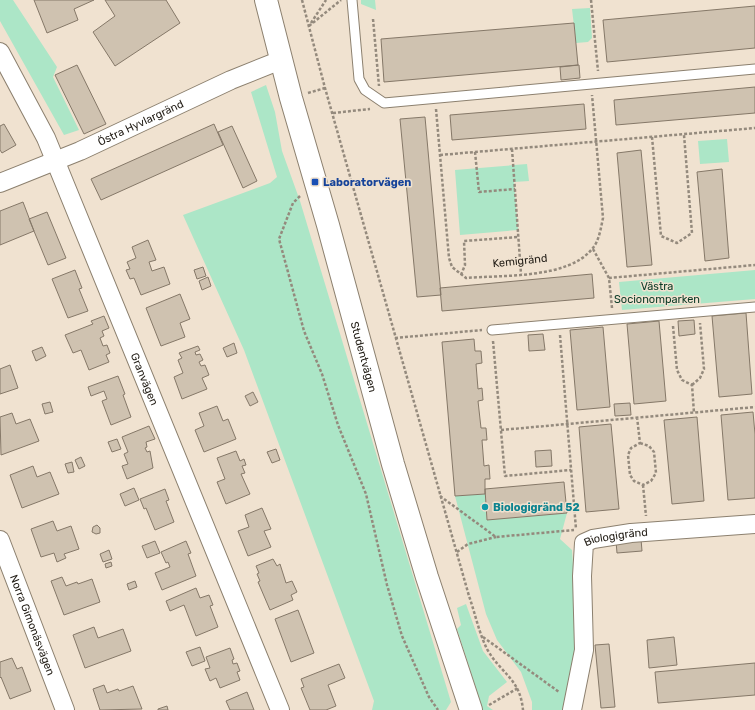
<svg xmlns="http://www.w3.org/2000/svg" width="755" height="710" font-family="Rubik,sans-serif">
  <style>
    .green { fill: #ace6c7 }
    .building { fill: #cfc2b0; stroke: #857868 }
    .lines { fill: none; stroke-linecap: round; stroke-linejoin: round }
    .service-casing { stroke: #8c806f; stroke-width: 11 }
    .minor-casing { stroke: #8c806f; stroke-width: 20 }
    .tertiary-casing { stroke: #8c806f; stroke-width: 24 }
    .path { stroke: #948a7d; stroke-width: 2.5; stroke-dasharray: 3 2; stroke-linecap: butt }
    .service { stroke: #fff; stroke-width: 9 }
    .minor { stroke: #fff; stroke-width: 18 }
    .tertiary { stroke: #fff; stroke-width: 22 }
    .transit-dot { fill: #1a4fb4; stroke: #f0e2d0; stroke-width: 1.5 }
    .culture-dot { fill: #0f9aa8; stroke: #f0e2d0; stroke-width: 1.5 }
    .labels { text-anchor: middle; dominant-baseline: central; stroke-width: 3; stroke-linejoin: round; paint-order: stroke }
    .street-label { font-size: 11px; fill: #252019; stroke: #f0e2d0 }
    .transit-label { font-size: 11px; font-weight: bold; fill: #164399; stroke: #f0e2d0; text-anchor: start }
    .park-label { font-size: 11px; fill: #083925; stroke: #f0e2d0 }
    .culture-label { font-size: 11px; font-weight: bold; fill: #0d838f; stroke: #f0e2d0; text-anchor: start }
  </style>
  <rect width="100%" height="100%" fill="#f0e2d0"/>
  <path class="green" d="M0,0H13L57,67L53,77L79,130L64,135L0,21Z
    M361,0H375L376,10L361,4Z
    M590,8L592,38L588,42L576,43L572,9Z
    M266,85L275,112L282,151L300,201L451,702L446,710H372L374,701L244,350L183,215L270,183L277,177L251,92Z
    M727,139L729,162L700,164L698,141Z
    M527,164L529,181L514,182L518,230L460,235L455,170Z
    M755,270V299L622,310L619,282Z
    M485,494L487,520L567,513L560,539L572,550L579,657L562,710H532V702L521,672L497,640L486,614L455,496Z
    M466,604L483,651L507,682L489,696L487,706L493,710H483L457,629L461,625L457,608Z"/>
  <path class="building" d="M34,0H94L74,9L78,20L47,33Z
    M105,0H166L180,23L115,66L93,32L115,16Z
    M755,6V48L607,62L603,20Z
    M574,23L578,65L384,82L381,39Z
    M77,65L106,124L84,134L55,75Z
    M579,65L580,78L561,80L560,67Z
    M755,87V113L616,125L614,100Z
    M584,104L586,129L452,140L450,115Z
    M425,117L441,295L417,297L400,119Z
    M4,124L16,145L2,153L0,150V126Z
    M214,124L223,145L101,200L91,179Z
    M232,126L257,181L243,188L218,132Z
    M641,150L652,265L627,267L617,153Z
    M722,169L729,258L705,261L697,172Z
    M23,202L34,231L0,245V211Z
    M47,212L66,258L48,265L29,219Z
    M148,240L156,260L149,262L152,271L164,267L170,284L141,295L134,278L130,279L126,270L130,269L127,262L136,258L132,247Z
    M203,267L206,276L197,279L194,270Z
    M75,270L82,288L79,289L88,311L68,318L52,279Z
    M592,274L594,298L442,311L440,288Z
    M208,277L211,286L202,290L199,281Z
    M180,294L190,319L180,323L185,337L161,346L146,308Z
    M746,313L752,394L719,397L712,316Z
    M104,316L109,328L102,331L104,336L100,338L103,346L107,345L110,353L106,355L109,362L89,370L81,350L73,353L65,335L93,324L91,321Z
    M694,320L695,334L679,336L678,321Z
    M659,321L666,401L634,404L627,324Z
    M603,327L610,407L577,410L570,330Z
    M543,334L545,350L529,351L528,335Z
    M474,339L475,351H481L482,363L476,364L478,389L482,388L483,400L478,401L481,428H486L487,440H482L484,466L489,465L490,479H485V494L455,496L442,342Z
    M234,343L237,353L227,357L223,348Z
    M198,346L200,350L195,352L196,355L200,354L203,360L199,362L201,366L205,365L209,375L202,378L207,389L182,399L174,377L183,373L178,360L182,358L179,353Z
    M42,347L46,356L36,361L32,351Z
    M10,365L18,388L0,394V369Z
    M118,376L125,394L123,395L131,417L111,425L102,401L107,399L104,391L91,396L88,387Z
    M253,392L258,402L250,406L245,396Z
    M50,402L53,412L45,414L42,404Z
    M630,403L631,415L615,416L614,404Z
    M217,406L223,421L228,419L236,439L204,452L195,430L204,426L199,413Z
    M753,412L755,434V498L728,500L721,415Z
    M12,413L16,424L30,419L39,441L1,455L0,417Z
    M697,417L704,501L672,504L664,420Z
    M611,424L619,509L586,512L579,427Z
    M149,426L155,439L146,442L147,447L145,448L147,452L150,451L153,468L127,479L122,466L128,464L124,454L128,452L122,437Z
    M117,439L121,449L112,452L108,442Z
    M276,449L280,460L272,463L267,452Z
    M551,450L552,466L536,467L535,451Z
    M236,451L240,461L244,459L246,465L242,466L245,473L241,474L250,494L226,504L217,482L225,479L217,458Z
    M81,457L85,466L79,469L75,460Z
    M72,462L74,472L68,473L65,464Z
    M33,466L37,477L50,472L59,494L22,508L10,475Z
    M564,482L567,513L487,520L485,489Z
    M134,488L139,500L125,506L120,494Z
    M165,489L169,500L166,501L174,522L155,530L146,508L144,509L140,499Z
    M262,508L271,529L264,531L271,547L248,556L238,531L249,527L245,515Z
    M53,521L57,531L71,526L79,549L64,554L66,558L57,562L54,553L41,557L31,529Z
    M97,525L100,528V533L96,534L92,532L93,527Z
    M641,539L642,551L617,553L616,541Z
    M155,541L160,553L147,558L142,546Z
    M186,541L191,553L188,554L196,576L162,590L155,573L170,567L168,562L166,563L161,552Z
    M109,550L112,559L103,562L100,554Z
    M273,559L277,566L280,564L286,583L292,581L297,592L291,595L293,600L270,610L258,582L260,581L257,574L259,573L256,566Z
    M111,562L112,566L106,568L105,564Z
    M62,577L66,586L77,582L78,584L92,579L100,602L64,615L51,581Z
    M135,581L137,587L129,590L127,584Z
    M196,588L200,598L209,595L213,605L210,606L218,627L196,636L184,605L170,611L166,601Z
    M298,610L314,653L291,662L275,619Z
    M94,627L98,638L123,629L131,651L85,668L73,635Z
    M674,637L677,665L649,668L647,640Z
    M609,644L615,707L601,708L595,645Z
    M200,647L205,661L192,666L186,652Z
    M230,648L234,659L232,660L233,664L237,663L240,671L237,672L240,680L220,688L216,678L210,681L205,669L210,668L206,657Z
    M12,658L17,669L22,667L31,691L10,699L1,677L0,678V662Z
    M755,663V695L658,703L655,672Z
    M339,664L345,678L328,685L336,706L326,710H310L301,688L304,687L301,679Z
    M104,685L107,693L118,689L119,691L133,686L142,709L100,710L93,689Z
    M247,692L254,710H230L226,701Z
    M167,706L168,710H158V709Z"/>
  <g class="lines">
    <defs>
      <path id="service" d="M352,0L359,79L365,90L384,103L755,69
        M492,330L755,307"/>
      <g id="minor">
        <path id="s1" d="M0,52L46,138L280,710"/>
        <path id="s2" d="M0,183L80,151L231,80L281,60"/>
        <path id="s3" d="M0,540L65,710"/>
        <path id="s4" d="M572,710L584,650L582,576L584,543L593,539L631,533L755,524"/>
      </g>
      <g id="tertiary">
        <path id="s5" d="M266,0L291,98L328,225L393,464L427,577L471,710"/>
      </g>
    </defs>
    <use href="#service" class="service-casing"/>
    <use href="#minor" class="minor-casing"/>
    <use href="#tertiary" class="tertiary-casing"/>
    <path class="path" d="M302,0L325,88L469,596C475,613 479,633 487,649C501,674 520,678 523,710
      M591,0L598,71
      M373,19L379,86
      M311,23L326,0
      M309,26L341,0
      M308,93L325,88
      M436,109L449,258L452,267L466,278C502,275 568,279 592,249C599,242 601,227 603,218L592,95
      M333,113L370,109
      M652,137L661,236L677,243L692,233L684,135
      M512,149L521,274
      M475,152L479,192L515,189
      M440,155L755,128
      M300,196L293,203L279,239L304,331L322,374L338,425L366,494L387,585L402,636L429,697L438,710
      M593,249L609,278
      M461,275L465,265L464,241L518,237
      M612,308L609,278L755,265
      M673,326L677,370L682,380L692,385L694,413
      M560,335L576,529
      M395,338L482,330
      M493,341L505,476L571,470
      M692,385L700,378L704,369L700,323
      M637,417L640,443L631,448L628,455L630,475L634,481L643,485L651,481L656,473L654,452L649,446L640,443
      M501,430L755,407
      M643,485L646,516
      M440,496L496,537L574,530
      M457,552L468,544L496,537
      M483,637L559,692
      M489,705L518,688"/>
    <use href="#service" class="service"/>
    <use href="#minor" class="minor"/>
    <use href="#tertiary" class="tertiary"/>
  </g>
  <rect class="transit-dot" x="311" y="178" width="8" height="8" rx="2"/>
  <circle class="culture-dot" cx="485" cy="507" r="4"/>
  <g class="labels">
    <g class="street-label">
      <text stroke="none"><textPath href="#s2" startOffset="153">Östra Hyvlargränd</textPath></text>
      <text transform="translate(520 261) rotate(-6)">Kemigränd</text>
      <text stroke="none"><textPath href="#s5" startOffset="370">Studentvägen</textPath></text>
      <text stroke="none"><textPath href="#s1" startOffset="358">Granvägen</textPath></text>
      <text stroke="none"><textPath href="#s4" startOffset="201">Biologigränd</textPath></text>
      <text stroke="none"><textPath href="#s3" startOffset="91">Norra Gimonäsvägen</textPath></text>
    </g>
    <g class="transit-label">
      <text x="323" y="182">Laboratorvägen</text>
    </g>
    <g class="park-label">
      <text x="657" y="286">Västra<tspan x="657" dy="13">Socionomparken</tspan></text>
    </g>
    <g class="culture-label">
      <text x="493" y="507">Biologigränd 52</text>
    </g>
  </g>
</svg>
